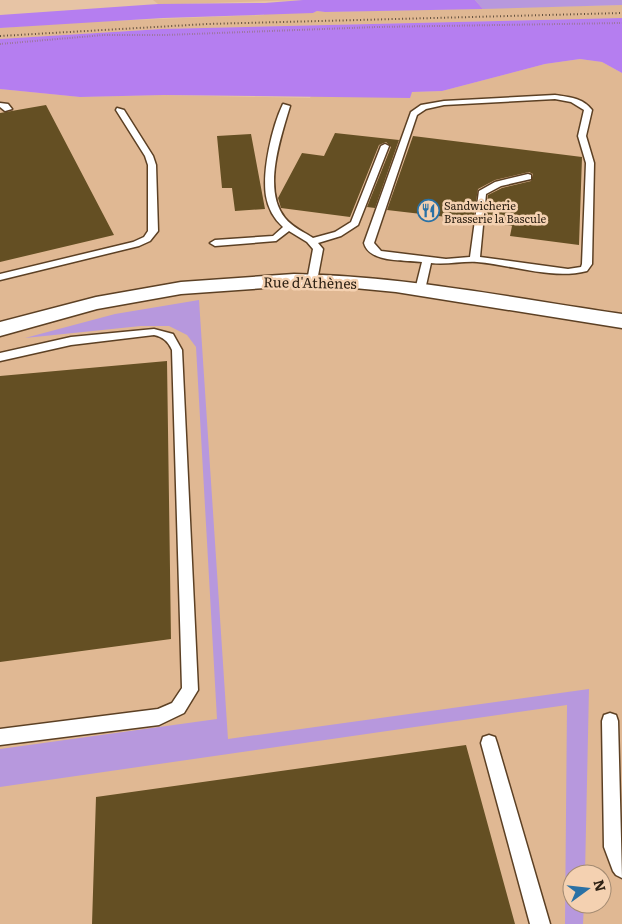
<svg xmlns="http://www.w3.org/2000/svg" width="622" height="924" font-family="Literata,serif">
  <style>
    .built { fill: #e0b893; fill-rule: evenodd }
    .green { fill: #b798dd }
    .forest { fill: #b57ef0 }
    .building { fill: #644f23 }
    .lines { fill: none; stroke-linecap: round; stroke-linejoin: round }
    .lane-casing { stroke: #5c4024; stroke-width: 3 }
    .street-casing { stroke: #5c4024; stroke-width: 3 }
    .path { stroke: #856e58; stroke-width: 2; stroke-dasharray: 0.5 2; stroke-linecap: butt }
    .lane { fill: #fff; fill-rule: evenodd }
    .street { fill: #fff; fill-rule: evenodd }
    .rail { stroke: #624f3d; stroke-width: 2; stroke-dasharray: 1 2.5; stroke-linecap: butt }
    .labels { text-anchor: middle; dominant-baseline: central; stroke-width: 5; stroke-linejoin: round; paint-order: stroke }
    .far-poi-label { font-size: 11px; fill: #2d2114; stroke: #f4d1b1; text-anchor: start }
    .street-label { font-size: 14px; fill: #2d2114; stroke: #f4d1b1 }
  </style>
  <rect width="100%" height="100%" fill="#e7c4a5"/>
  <path class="built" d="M153,0H303L178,4H158Z
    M622,5V18L162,29L0,39V28L83,22L264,15V13H313L317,11L325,12Z
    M580,59L602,62L622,73V924H0V89L80,97L164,95L310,98L311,96L442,91L545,64ZM572,874H602V904H572Z"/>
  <path class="green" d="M475,0H622V5L483,9Z
    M199,300L228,739L589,689L585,874H572V904H584L583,924H565L567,705L0,787V749L217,719L196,347L187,335L169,326H141L25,338L115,314Z"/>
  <path class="forest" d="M303,0H475L483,9L325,12L317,11L313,13L163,18L0,28V15L158,4L265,3Z
    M622,18V73L602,62L580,59L545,64L442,91L412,92L410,98L164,95L80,97L0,89V39L162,29Z"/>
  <path class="building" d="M46,105L114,235L0,262V113Z
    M335,133L399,140L375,208L367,207L391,147L386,142L379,145L350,217L281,208L278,198L302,153L324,156Z
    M251,134L265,209L235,211L232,188H222L217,136Z
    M413,136L582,157L579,245L510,236L512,226L485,222L488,195L502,188L531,181L533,174L529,172L495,180L478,189L473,220L387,210Z
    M167,361L171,639L0,662V376Z
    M466,745L515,924H92L96,797Z"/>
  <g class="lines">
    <defs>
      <path id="lane" d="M555,95C569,97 583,98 592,110L586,136L594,163L592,264L587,271C552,280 513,265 477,262C462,261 447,265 431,263L425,290L420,293L415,290L422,262C405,260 369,263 364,243L411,112L421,105L444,101ZM555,99L571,102L584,110L578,136L586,163L582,264L581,267L568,269L480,257L486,194L501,186L531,179V175L528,174L495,182L479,191L470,257L446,259L381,251L374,243L417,115L426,109L444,105Z
        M0,103L8,104L12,109L5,111L0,107Z
        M283,104L290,106C281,137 262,190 285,218C292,227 304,232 313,238L335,232L351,222L381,146L385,144L389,146L358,225L341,236L318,243L323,249L317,281L312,284L307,281L313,249L307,242L289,231L276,241L215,246L210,243L215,240L273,236L283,227C274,219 268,208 266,196C262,171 272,127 283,104Z
        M117,108L124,110L153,156L156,165L158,231L150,241L139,246L0,280V274L133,242L144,237L148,231V165L145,156L116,110Z
        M154,329L173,334L182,350L198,690L184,713L159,725L0,745V729L158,709L172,703L182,688L172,350C168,341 163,337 154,335L71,345L0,361V353L71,337Z
        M610,713L616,715L618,721L622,878L616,875L613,871L604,847L602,721L604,715Z
        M489,735L495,737L497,743L550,924H530L481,743L483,737Z"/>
      <path id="street" d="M294,274C404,276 513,298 622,314V328L396,292L344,287L294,286L181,294L97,309L0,336V322L96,297L181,282Z"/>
    </defs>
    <use href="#lane" class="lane-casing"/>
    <use href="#street" class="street-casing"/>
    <path class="path" d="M0,44L104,35H166L376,27L622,23"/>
    <use href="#lane" class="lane"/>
    <use href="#street" class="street"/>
    <path class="rail" d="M0,36L207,24L622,13"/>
  </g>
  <defs>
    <symbol id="restaurant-ring" viewBox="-11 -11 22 22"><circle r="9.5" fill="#f4d1b1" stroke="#2a71a5" stroke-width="1.5"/><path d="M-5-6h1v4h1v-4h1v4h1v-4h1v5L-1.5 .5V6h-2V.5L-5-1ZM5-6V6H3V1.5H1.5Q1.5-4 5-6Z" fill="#2a71a5"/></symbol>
  </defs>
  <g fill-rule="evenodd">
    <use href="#restaurant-ring" x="416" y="198" width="25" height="25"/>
  </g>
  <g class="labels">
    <g class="far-poi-label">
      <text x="444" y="205">Sandwicherie<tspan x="444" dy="13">Brasserie la Bascule</tspan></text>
    </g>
    <g class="street-label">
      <text transform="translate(310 282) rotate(1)">Rue d'Athènes</text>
    </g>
  </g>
  <g transform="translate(587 889) rotate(75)"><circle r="24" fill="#f4d1b1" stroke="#a48b72"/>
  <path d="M0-4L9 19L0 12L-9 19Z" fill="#2a71a5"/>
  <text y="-8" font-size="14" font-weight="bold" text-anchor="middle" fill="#2d2114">N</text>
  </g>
</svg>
